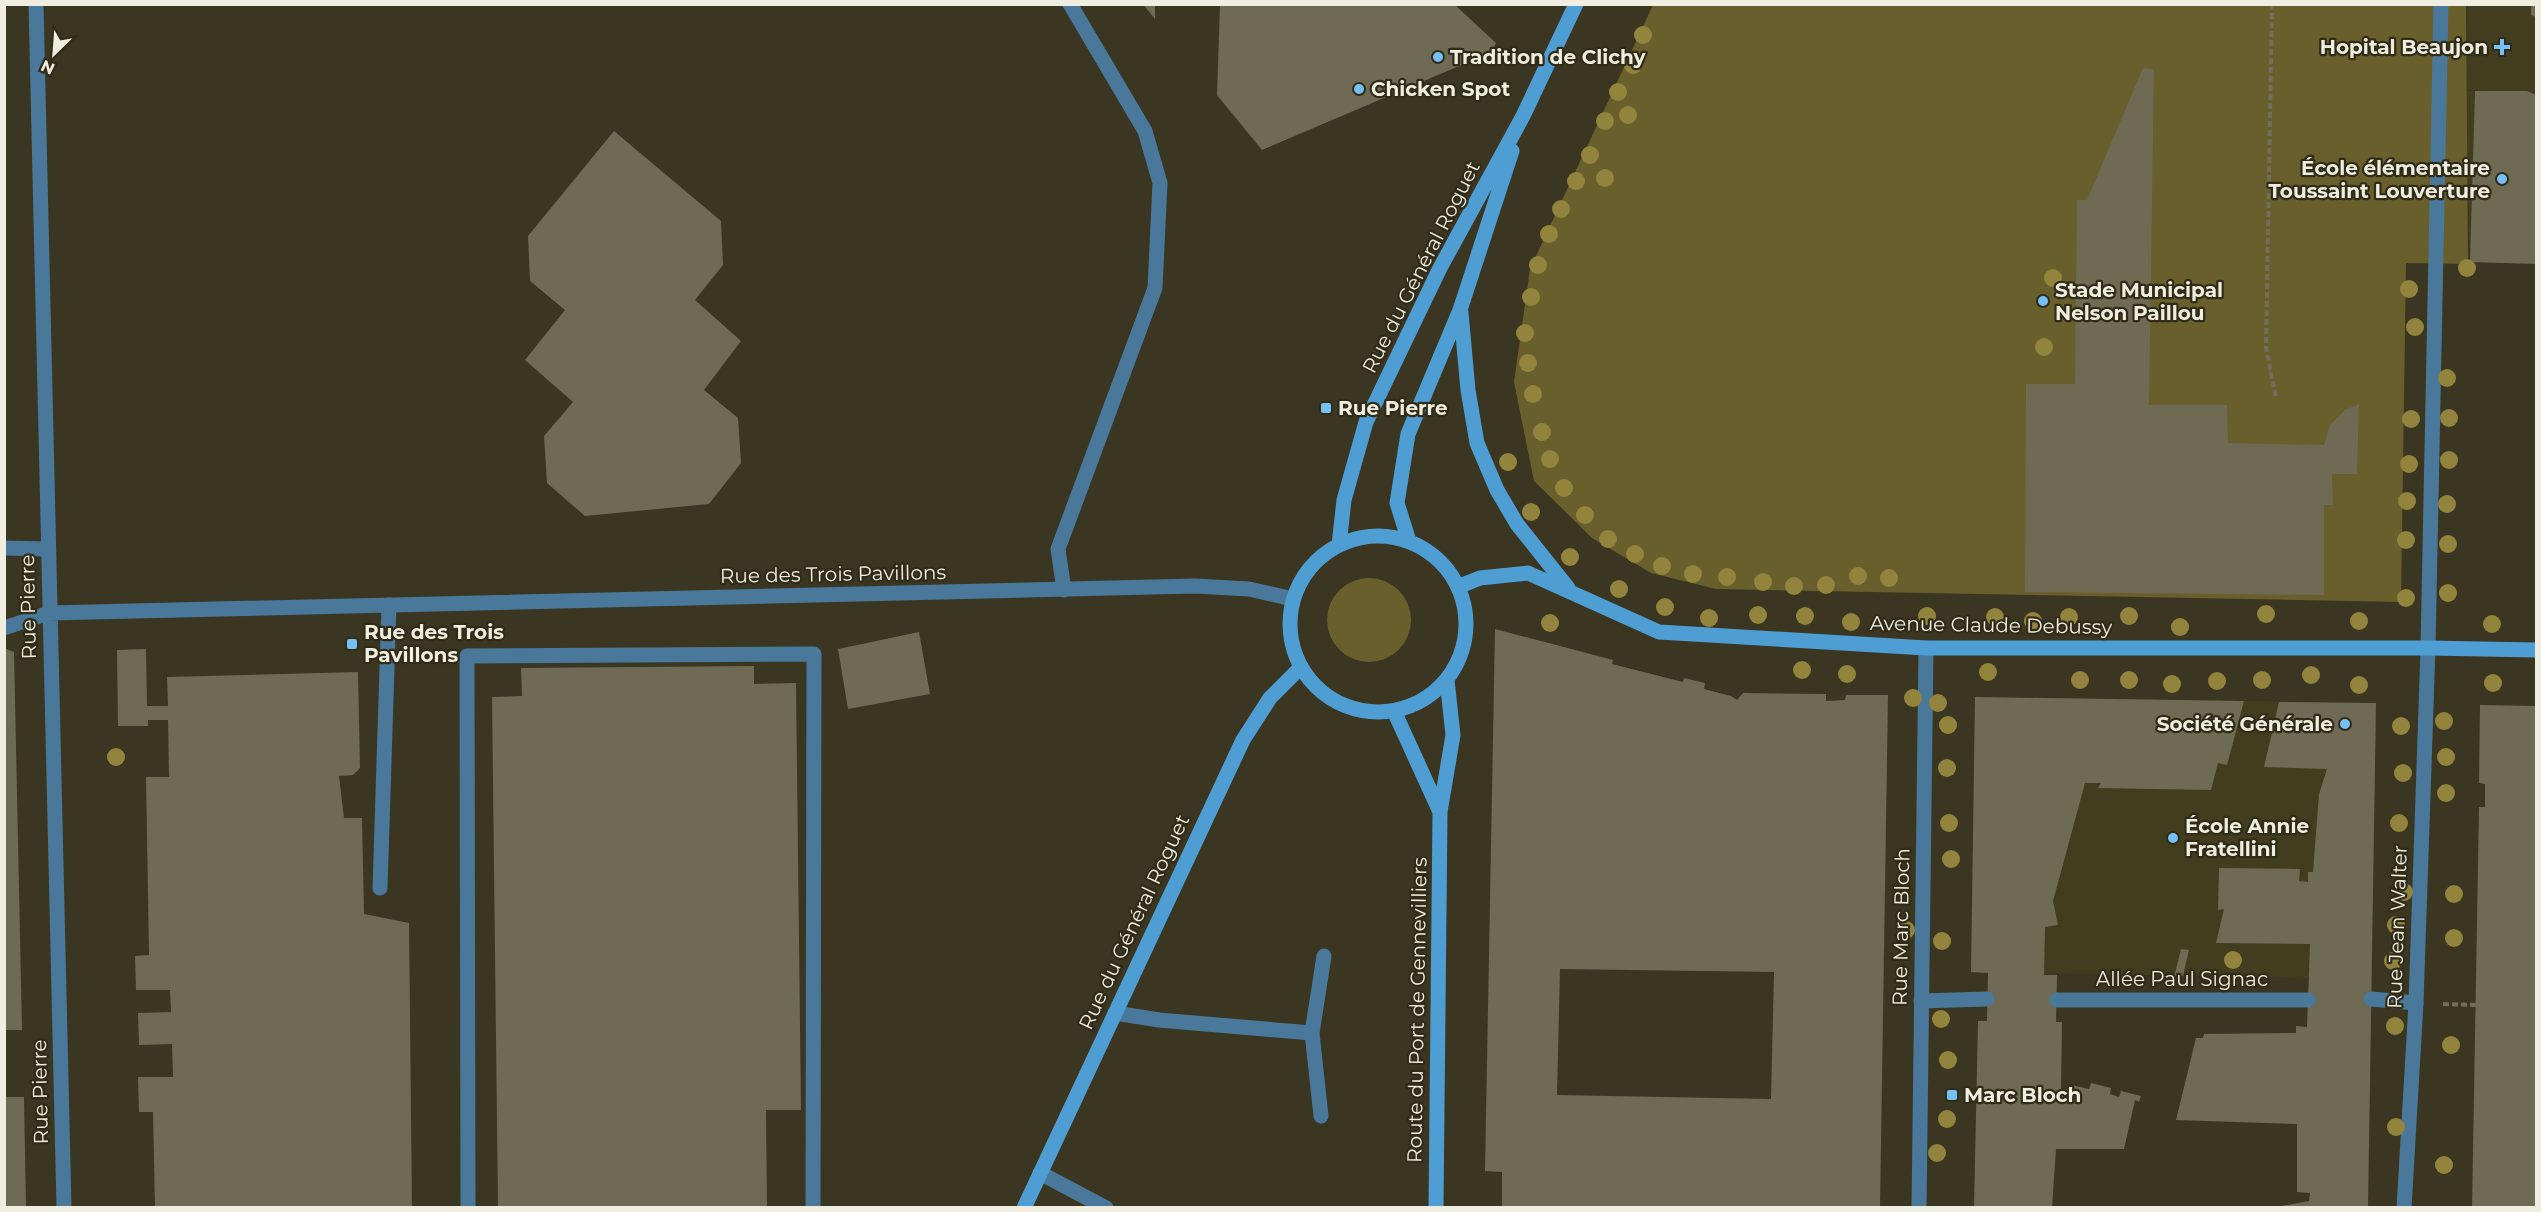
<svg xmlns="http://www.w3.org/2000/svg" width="2541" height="1212" font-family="Montserrat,sans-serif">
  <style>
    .built { fill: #433d20 }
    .green { fill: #695f2c }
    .building { fill: #6e6a53; fill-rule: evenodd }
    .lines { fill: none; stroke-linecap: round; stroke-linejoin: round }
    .path { stroke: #716e5b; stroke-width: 4; stroke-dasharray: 6 3; stroke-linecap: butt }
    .lane { stroke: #49789a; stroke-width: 15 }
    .street { stroke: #49789a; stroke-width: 15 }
    .secondary { stroke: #4e9dd3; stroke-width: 15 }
    .tree { fill: #92843c }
    .poi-dot { fill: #75c0f6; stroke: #302c17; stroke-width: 2 }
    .labels { text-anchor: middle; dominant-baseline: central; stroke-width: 4.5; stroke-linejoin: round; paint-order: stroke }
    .poi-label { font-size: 20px; font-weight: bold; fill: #f0eee1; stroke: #302c17; text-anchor: start }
    .street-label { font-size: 20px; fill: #f0eee1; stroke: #302c17 }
  </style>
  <rect width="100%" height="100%" fill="#3a3621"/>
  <path class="built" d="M2468,5H2536V264L2470,262L2465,91H2493L2466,90Z
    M1975,697L2376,703L2371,979L1971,972Z"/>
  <path class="green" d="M1653,5H2466L2468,264L2406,263L2401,602L1716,589L1651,573L1592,538L1534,481L1514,382L1530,269Z
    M1327 620a42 42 0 1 1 84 0a42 42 0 1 1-84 0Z"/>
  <path class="building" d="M1143,4H1155V19Z
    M1220,4H1454L1496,43L1492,52L1262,150L1217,95Z
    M2531,4H2536V17L2531,15Z
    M2143,68L2154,69L2149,405H2227L2228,443L2324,445L2330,425L2345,410L2359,404L2357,474H2332L2333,505H2324V595L2025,592L2026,384H2075L2077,200H2087Z
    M2475,91H2527L2536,95V264L2470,262Z
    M614,131L721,221L723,265L695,300L741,341L704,390L738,418L741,463L709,504L585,516L547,483L544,436L573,402L525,360L565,310L530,281L528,236Z
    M1495,629L1613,660L1612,664L1683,682L1684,678L1705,683L1704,689L1731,696L1737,700L1743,693L1826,694V701L1845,700L1846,695H1888L1880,1208H1502V1172L1485,1171ZM1560,969L1774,972L1771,1099L1557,1095Z
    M919,632L930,694L848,709L838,649Z
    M4,648L14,652L22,1030H4Z
    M146,649L147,706H168L167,677L358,672L360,768L353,775L339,776L344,818H362L364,914L409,923L412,1208H155L153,1112H139L138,1077H173L172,1044L139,1045L138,1013L171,1012L170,990H136L135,956L149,955L146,777H169L168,720H148V726H118L117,650Z
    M754,666V684L796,683L801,1110H766L767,1208H498L492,697L522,696L521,668Z
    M1975,697L2244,701L2227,765L2218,763L2211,790L2098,788L2101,783H2085L2053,901L2058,925L2045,927L2044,975H2057L2056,1022H2062L2061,1089H2070L2071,1085L2089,1089L2091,1083L2111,1088L2110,1094L2119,1097L2121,1091L2141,1096L2139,1102L2135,1100L2124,1149H2056L2052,1208H1974L1978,1021H1987L1988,973L1971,972Z
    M2279,702L2376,703L2368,1208H2270L2309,1201L2310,1193L2297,1192V1124L2176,1120L2196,1038H2203L2204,1034L2296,1033V1026L2307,1027L2310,944L2216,943L2224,909L2218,910L2219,868L2300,869L2299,881L2308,882V872H2313L2319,794L2327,769L2264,767Z
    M2480,705L2536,706V1208H2472L2479,807H2485V784L2479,783Z
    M2181,949L2189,950L2183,976L2174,977Z
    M4,1097H24L26,1208H4Z"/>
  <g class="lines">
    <path class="path" d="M2272,4L2266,348L2276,398
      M2443,1004L2476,1005"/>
    <path class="lane" d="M4,548L47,549
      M1064,590L1058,549L1155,288L1160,183L1145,131L1070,4
      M4,628L49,613
      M2428,648L2441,4
      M380,888L389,605
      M2371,999L2416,1003
      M2057,1000H2308
      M1921,1001L1987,999
      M1115,1013L1159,1020L1312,1033L1321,1116
      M1312,1033L1324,956
      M1040,1173L1106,1208
      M468,1208L467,656L814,654L813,1208"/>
    <path class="street" d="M36,4L64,1208
      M49,613L1195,586L1249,589L1293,599
      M1919,1208L1926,648
      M2404,1208L2416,1003L2428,648"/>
    <path class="secondary" d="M1461,313L1468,390L1477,443L1497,490L1517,524L1568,588
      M1290 624a88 88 0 1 1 176 0a88 88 0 1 1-176 0Z
      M1409,541L1397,503L1408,434L1460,310L1512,151
      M1339,545L1344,500L1366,422L1440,268L1523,116L1576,4
      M1460,586L1480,578L1528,573L1659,632L1926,648H2428L2536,650
      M1394,711L1440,812
      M1024,1208L1243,740L1270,698L1301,667
      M1436,1208L1440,812L1453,735L1447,680"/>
  </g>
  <g class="tree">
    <circle cx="1643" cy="35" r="9"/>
    <circle cx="1633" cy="65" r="9"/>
    <circle cx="1618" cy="92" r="9"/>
    <circle cx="1628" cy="115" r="9"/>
    <circle cx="1605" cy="121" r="9"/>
    <circle cx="1590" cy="155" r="9"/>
    <circle cx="1605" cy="178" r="9"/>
    <circle cx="1576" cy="181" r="9"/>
    <circle cx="1561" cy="209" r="9"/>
    <circle cx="1549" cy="234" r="9"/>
    <circle cx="1538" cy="265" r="9"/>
    <circle cx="2467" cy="268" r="9"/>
    <circle cx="2053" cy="278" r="9"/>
    <circle cx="2409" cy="289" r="9"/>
    <circle cx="1531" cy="297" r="9"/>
    <circle cx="2415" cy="327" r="9"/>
    <circle cx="1525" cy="333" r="9"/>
    <circle cx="2044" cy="347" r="9"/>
    <circle cx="1528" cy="363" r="9"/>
    <circle cx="2447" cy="378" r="9"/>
    <circle cx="1533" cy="394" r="9"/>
    <circle cx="2449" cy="418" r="9"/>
    <circle cx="2411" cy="419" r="9"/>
    <circle cx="1542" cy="432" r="9"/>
    <circle cx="1550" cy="459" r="9"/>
    <circle cx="2449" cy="460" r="9"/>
    <circle cx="1508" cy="462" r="9"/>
    <circle cx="2409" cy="464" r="9"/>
    <circle cx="1564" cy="488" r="9"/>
    <circle cx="2407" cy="501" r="9"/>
    <circle cx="2447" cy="504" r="9"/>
    <circle cx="1531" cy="512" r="9"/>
    <circle cx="1585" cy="515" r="9"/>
    <circle cx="1608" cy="539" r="9"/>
    <circle cx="2406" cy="540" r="9"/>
    <circle cx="2448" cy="544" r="9"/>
    <circle cx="1635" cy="554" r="9"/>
    <circle cx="1570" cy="557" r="9"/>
    <circle cx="1662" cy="566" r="9"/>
    <circle cx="1693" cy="574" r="9"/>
    <circle cx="1858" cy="576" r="9"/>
    <circle cx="1727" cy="577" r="9"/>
    <circle cx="1889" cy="578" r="9"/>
    <circle cx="1763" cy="582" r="9"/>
    <circle cx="1826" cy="585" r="9"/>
    <circle cx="1794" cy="586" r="9"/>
    <circle cx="1619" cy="589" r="9"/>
    <circle cx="2448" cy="593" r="9"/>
    <circle cx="2406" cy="598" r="9"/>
    <circle cx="1665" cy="607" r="9"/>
    <circle cx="2266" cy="614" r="9"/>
    <circle cx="1758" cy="615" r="9"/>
    <circle cx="1805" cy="616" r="9"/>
    <circle cx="1927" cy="616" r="9"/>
    <circle cx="2129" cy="616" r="9"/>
    <circle cx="1995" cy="617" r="9"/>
    <circle cx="2069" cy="617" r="9"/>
    <circle cx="1709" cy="618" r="9"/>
    <circle cx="2033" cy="621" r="9"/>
    <circle cx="2359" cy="621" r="9"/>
    <circle cx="1851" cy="622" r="9"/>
    <circle cx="1550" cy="623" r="9"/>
    <circle cx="2492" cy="624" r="9"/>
    <circle cx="2180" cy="627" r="9"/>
    <circle cx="1802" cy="670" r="9"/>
    <circle cx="1988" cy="672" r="9"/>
    <circle cx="1847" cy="674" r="9"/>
    <circle cx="2311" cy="675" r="9"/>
    <circle cx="2080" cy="680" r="9"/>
    <circle cx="2129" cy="680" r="9"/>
    <circle cx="2262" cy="680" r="9"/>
    <circle cx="2217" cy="681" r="9"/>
    <circle cx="2493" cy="683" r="9"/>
    <circle cx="2172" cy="684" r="9"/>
    <circle cx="2359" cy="685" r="9"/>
    <circle cx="1913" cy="698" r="9"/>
    <circle cx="1938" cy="703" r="9"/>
    <circle cx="2444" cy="721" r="9"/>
    <circle cx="1948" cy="725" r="9"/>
    <circle cx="2401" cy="726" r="9"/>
    <circle cx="116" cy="757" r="9"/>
    <circle cx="2446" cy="757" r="9"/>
    <circle cx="1947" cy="768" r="9"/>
    <circle cx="2403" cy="773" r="9"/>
    <circle cx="2446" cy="793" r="9"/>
    <circle cx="1949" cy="823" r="9"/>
    <circle cx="2399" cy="823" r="9"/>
    <circle cx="1951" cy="859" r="9"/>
    <circle cx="2404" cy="892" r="9"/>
    <circle cx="2454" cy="894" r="9"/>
    <circle cx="2396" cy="925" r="9"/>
    <circle cx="1906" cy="930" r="9"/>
    <circle cx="2454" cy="938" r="9"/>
    <circle cx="1942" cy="941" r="9"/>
    <circle cx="2233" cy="960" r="9"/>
    <circle cx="2393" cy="961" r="9"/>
    <circle cx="1941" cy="1019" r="9"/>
    <circle cx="2395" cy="1026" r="9"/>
    <circle cx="2451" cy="1045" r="9"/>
    <circle cx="1948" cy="1060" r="9"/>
    <circle cx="1947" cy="1119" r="9"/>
    <circle cx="2396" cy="1127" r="9"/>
    <circle cx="1937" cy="1153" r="9"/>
    <circle cx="2444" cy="1165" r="9"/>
  </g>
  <g class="poi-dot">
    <path d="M2499 38h6v6h6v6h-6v6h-6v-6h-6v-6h6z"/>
    <circle cx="1438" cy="57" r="6"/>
    <circle cx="1359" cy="89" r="6"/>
    <circle cx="2502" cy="179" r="6"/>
    <circle cx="2043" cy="301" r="6"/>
    <rect x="1320" y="402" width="12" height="12" rx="3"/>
    <rect x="346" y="638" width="12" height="12" rx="3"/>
    <circle cx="2345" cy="724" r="6"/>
    <circle cx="2173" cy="838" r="6"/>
    <rect x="1946" y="1089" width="12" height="12" rx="3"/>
  </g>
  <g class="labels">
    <g class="poi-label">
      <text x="2488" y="47" text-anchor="end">Hopital Beaujon</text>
      <text x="1450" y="57">Tradition de Clichy</text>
      <text x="1371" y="89">Chicken Spot</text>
      <text x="2490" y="168" text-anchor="end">École élémentaire<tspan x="2490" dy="23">Toussaint Louverture</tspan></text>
      <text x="2055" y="290">Stade Municipal<tspan x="2055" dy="23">Nelson Paillou</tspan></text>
      <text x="1338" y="408">Rue Pierre</text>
      <text x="364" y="632">Rue des Trois<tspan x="364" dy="23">Pavillons</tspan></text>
      <text x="2333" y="724" text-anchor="end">Société Générale</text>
      <text x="2185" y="826">École Annie<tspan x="2185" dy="23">Fratellini</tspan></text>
      <text x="1964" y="1095">Marc Bloch</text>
    </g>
    <g class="street-label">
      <text transform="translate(1421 267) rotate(-63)">Rue du Général Roguet</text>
      <text transform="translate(833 574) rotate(-1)">Rue des Trois Pavillons</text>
      <text transform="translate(28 607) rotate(-91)">Rue Pierre</text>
      <text transform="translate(1991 625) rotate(1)">Avenue Claude Debussy</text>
      <text transform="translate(1134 922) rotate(-65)">Rue du Général Roguet</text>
      <text transform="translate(1901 927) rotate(-89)">Rue Marc Bloch</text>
      <text transform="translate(2397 927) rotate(-88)">Rue Jean Walter</text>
      <text x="2182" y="979">Allée Paul Signac</text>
      <text transform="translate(1417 1010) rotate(-89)">Route du Port de Gennevilliers</text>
      <text transform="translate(40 1092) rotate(-91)">Rue Pierre</text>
    </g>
  </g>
  <rect width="2541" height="1212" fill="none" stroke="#f0eee1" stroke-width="12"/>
  <g transform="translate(54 54) rotate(205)" stroke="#302c17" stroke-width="4.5" paint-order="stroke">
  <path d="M0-4.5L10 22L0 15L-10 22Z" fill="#f0eee1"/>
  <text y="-9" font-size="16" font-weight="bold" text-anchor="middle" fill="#f0eee1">N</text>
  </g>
</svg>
